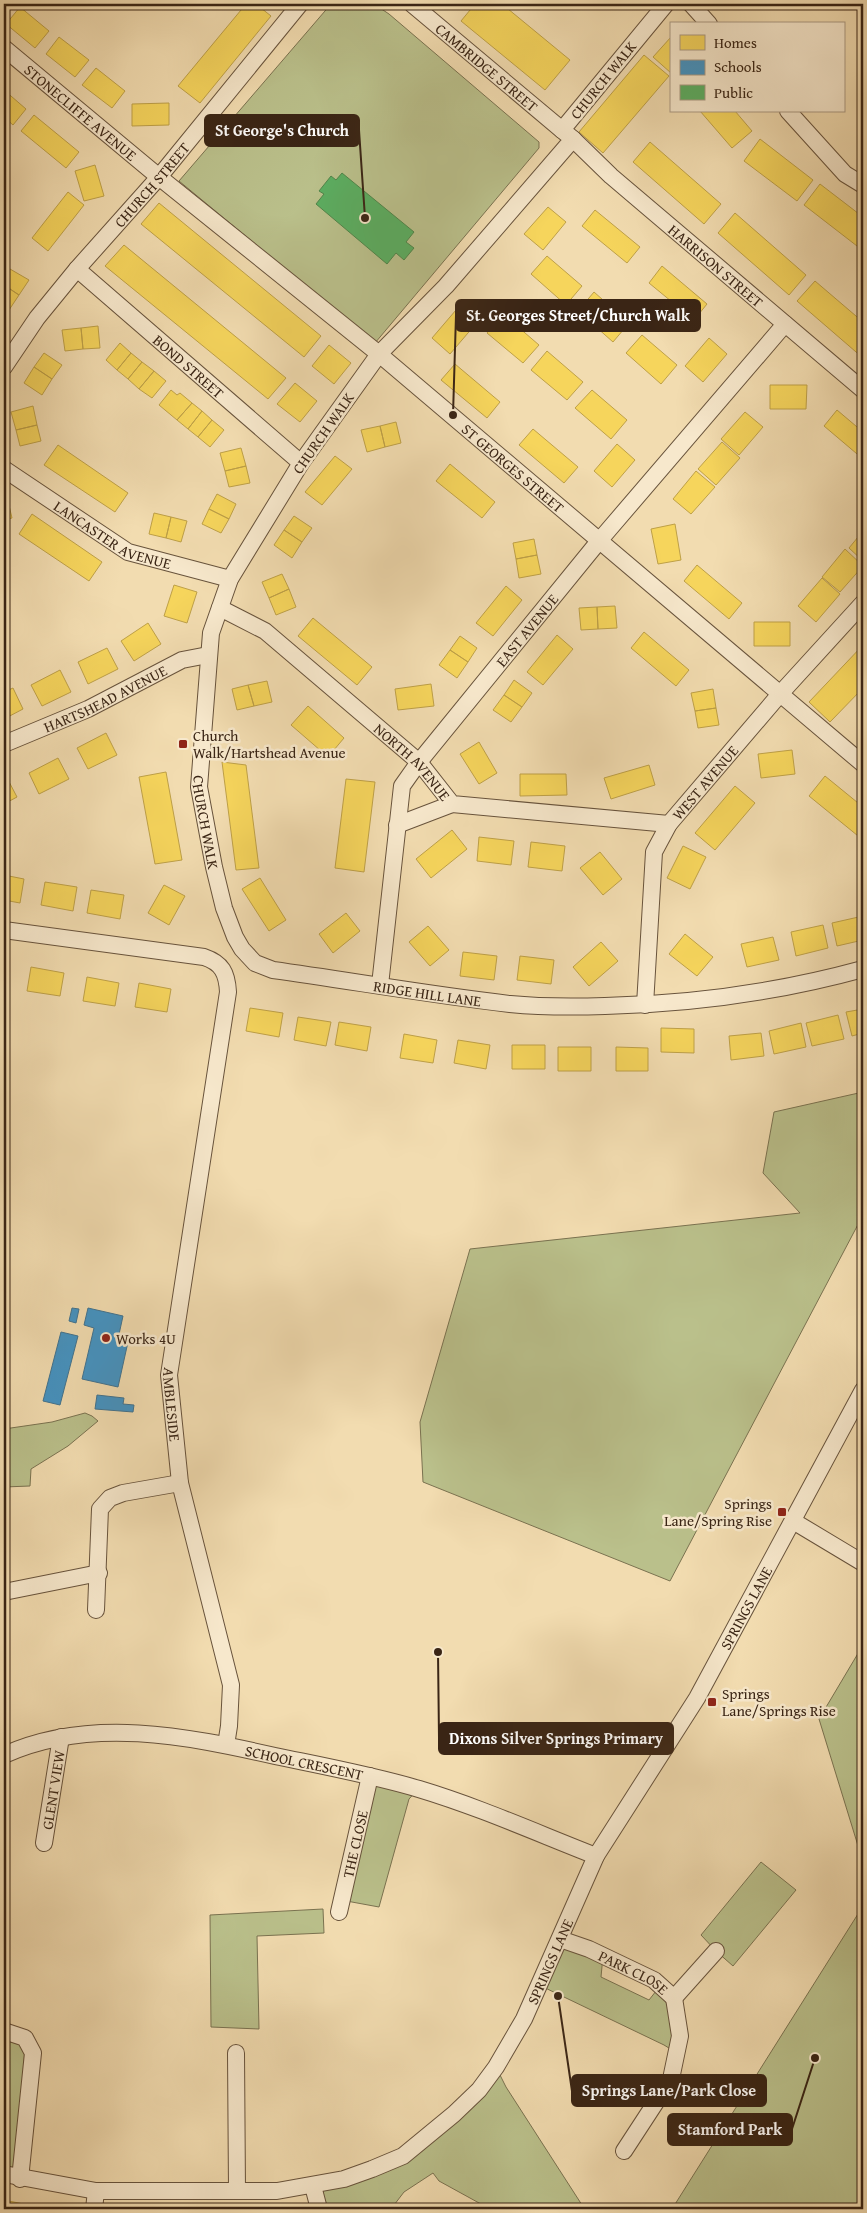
<svg xmlns="http://www.w3.org/2000/svg" width="867" height="2213" font-family="'Gentium Book Plus',serif">
  <style>
    .green { fill: #bac08b; stroke: #7a7250 }
    .homes { fill: #f6d55c; stroke: #bea047 }
    .schools { fill: #4393c3; stroke: #40728f }
    .public { fill: #5aae61; stroke: #50854a }
    .lines { fill: none; stroke-linecap: round; stroke-linejoin: round }
    .street-casing { stroke: #68533c; stroke-width: 18 }
    .street { stroke: #f7e8cc; stroke-width: 16 }
    .poi-dot { fill: #8f2418; stroke: #f7e8cc; stroke-width: 2 }
    .labels { text-anchor: middle; dominant-baseline: central; stroke-width: 5; stroke-linejoin: round; paint-order: stroke }
    .street-label { font-size: 15px; fill: #3a2515; stroke: #f7e8cc }
    .poi-label { font-size: 15px; fill: #3a2515; stroke: #f7e8cc; text-anchor: start }
    .leader { fill: none; stroke: #3a2515; stroke-width: 2 }
    .callout-dot { fill: #3a2515; stroke: #f7e8cc; stroke-width: 2 }
    .callout { fill: #3a2515; stroke: #3a2515; stroke-width: 2 }
    .callout-label { font-size: 16px; text-anchor: middle; font-weight: bold; fill: #fff }
  </style>
  <rect width="100%" height="100%" fill="#f2dcb0"/>
  <filter id="stains"><feTurbulence type="fractalNoise" baseFrequency=".004" numOctaves="4"/><feColorMatrix values="0 0 0 0 .2 0 0 0 0 .09 0 0 0 0 .02 0 0 0 .5 -.17"/></filter>
  <radialGradient id="worn" r=".72"><stop offset=".6" stop-color="#630" stop-opacity="0"/><stop offset="1" stop-color="#630" stop-opacity=".3"/></radialGradient>
  <path class="green" d="M331,4H374L389,14L539,142V148L375,343L179,181Z
    M863,1092V1215L670,1581L423,1482L420,1422L470,1249L800,1213L763,1173L774,1112Z
    M85,1413L92,1416L98,1421L68,1446L31,1469L30,1486L4,1487V1429L52,1422Z
    M863,1645V1862L819,1719Z
    M370,1776L418,1789L409,1799L379,1907L341,1900Z
    M761,1862L796,1890L733,1966L716,1951L701,1935Z
    M863,1906V2209H672Z
    M323,1909L324,1933L257,1936L259,2029L211,2027L210,1915Z
    M560,1939L603,1956L601,1977L649,2000L660,1986L674,1998L677,2053L664,2045L539,1985Z
    M4,2031L25,2038L20,2179L4,2174Z
    M496,2067L506,2087L582,2205L580,2209H490L439,2181L433,2173L404,2192L391,2209H320L313,2186L403,2156Z"/>
  <path class="homes" d="M246,4H256L271,16L200,103L178,86Z
    M475,4H502L570,60L545,90L461,21Z
    M20,7L49,31L35,48L6,24Z
    M59,37L89,60L75,77L46,54Z
    M671,37V73L653,57Z
    M644,55L669,76L603,153L579,132Z
    M96,68L125,91L112,108L82,85Z
    M4,90L26,109L13,125L4,117Z
    M169,103V125L132,126V104Z
    M700,111H735L752,131L732,148Z
    M34,115L79,152L66,168L21,131Z
    M760,139L813,180L797,201L744,161Z
    M650,142L721,204L704,224L633,162Z
    M95,165L104,196L84,201L75,171Z
    M820,184L863,217V237L857,246L804,205Z
    M68,192L84,205L48,251L32,238Z
    M159,203L321,336L304,357L141,224Z
    M548,207L566,222L543,250L524,234Z
    M595,210L640,247L627,263L582,226Z
    M735,213L806,275L789,295L718,233Z
    M124,245L286,378L268,399L105,266Z
    M547,256L582,286L566,305L531,274Z
    M662,266L707,304L694,320L649,283Z
    M10,269L29,280L19,295L4,285V279Z
    M815,281L863,322V358L797,301Z
    M4,285L19,295L9,310L4,307Z
    M594,292L629,323L613,342L578,311Z
    M456,310L474,326L450,354L432,338Z
    M503,314L539,345L523,363L487,333Z
    M98,326L100,348L83,349L81,328Z
    M81,328L83,349L65,351L62,330Z
    M642,335L677,365L661,384L626,353Z
    M709,338L727,354L703,382L685,366Z
    M120,343L131,353L117,370L106,360Z
    M329,345L351,363L334,384L312,366Z
    M547,351L583,382L567,400L531,370Z
    M44,353L62,365L52,379L34,367Z
    M131,353L142,362L128,379L117,370Z
    M142,362L154,371L139,389L128,379Z
    M455,364L500,402L487,418L441,380Z
    M34,367L52,379L42,395L24,383Z
    M154,371L166,381L152,398L139,389Z
    M295,383L317,401L300,422L277,404Z
    M770,385H807L806,409H770Z
    M171,390L177,395L180,393L192,403L177,420L159,405Z
    M592,390L627,420L611,439L575,408Z
    M192,403L202,411L188,429L177,420Z
    M33,406L37,425L16,430L11,412Z
    M837,410L863,432V459L824,426Z
    M202,411L212,420L198,437L188,429Z
    M745,412L763,427L739,455L721,439Z
    M212,420L224,430L210,447L198,437Z
    M396,422L401,443L385,447L380,426Z
    M37,425L41,441L20,446L16,430Z
    M380,426L385,447L367,452L361,430Z
    M533,429L578,467L564,483L519,445Z
    M722,442L740,458L716,485L698,469Z
    M617,444L635,460L612,487L594,471Z
    M58,445L128,493L115,512L44,465Z
    M241,448L246,466L225,471L220,453Z
    M335,456L352,469L322,505L305,492Z
    M450,464L495,502L482,518L436,481Z
    M246,466L250,483L229,487L225,471Z
    M696,471L715,487L691,514L673,499Z
    M217,494L236,504L229,519L209,509Z
    M4,497H7L12,518L4,520Z
    M209,509L229,519L221,533L202,524Z
    M154,513L171,517L166,538L149,534Z
    M32,514L102,562L89,581L19,534Z
    M294,516L312,528L302,542L284,530Z
    M171,517L187,521L181,542L166,538Z
    M675,524L681,560L658,564L651,529Z
    M284,530L302,542L292,558L274,545Z
    M863,531V561L849,548Z
    M534,539L537,555L516,559L513,543Z
    M845,549L863,566L840,592L822,577Z
    M537,555L541,574L519,578L516,559Z
    M697,565L742,603L729,619L684,581Z
    M282,574L289,589L269,598L262,582Z
    M822,578L840,594L816,622L798,606Z
    M174,585L197,592L187,623L164,616Z
    M506,586L522,600L493,636L476,623Z
    M289,589L296,607L276,615L269,598Z
    M615,606L617,628L598,629L597,607Z
    M597,607L598,629L581,630L579,608Z
    M313,618L372,667L357,685L298,636Z
    M754,622H790V646H754Z
    M148,623L161,644L134,661L121,641Z
    M644,632L689,670L676,686L631,648Z
    M557,635L573,649L543,685L527,672Z
    M460,636L477,648L468,662L450,650Z
    M863,645V688L830,722L809,702Z
    M107,648L118,669L88,684L78,662Z
    M450,650L468,662L457,678L439,665Z
    M60,670L71,692L42,706L31,685Z
    M514,680L532,693L522,707L504,695Z
    M267,681L272,702L254,706L248,685Z
    M431,684L434,706L398,710L395,689Z
    M248,685L254,706L237,710L232,689Z
    M13,688L23,709L4,719V692Z
    M713,689L716,708L695,711L691,693Z
    M504,695L522,707L511,722L493,710Z
    M308,706L344,738L328,757L291,725Z
    M716,708L719,725L698,728L695,711Z
    M106,733L117,755L88,769L77,748Z
    M479,742L497,773L479,784L460,754Z
    M792,750L795,774L761,778L758,754Z
    M58,758L69,779L39,794L29,773Z
    M222,762L246,765L259,868L236,870Z
    M649,765L655,785L611,799L604,778Z
    M166,772L182,860L155,864L139,777Z
    M520,774H566L567,795L520,796Z
    M6,776L17,797L4,804V777Z
    M825,776L863,807V840L809,796Z
    M346,779L375,782L364,872L335,868Z
    M735,786L755,803L715,850L695,833Z
    M452,830L467,849L431,878L416,859Z
    M479,837L514,841L511,865L477,861Z
    M531,842L565,846L562,871L528,867Z
    M683,846L706,857L690,889L667,878Z
    M600,852L622,879L603,895L580,868Z
    M4,875L24,879L20,903L4,900Z
    M260,878L286,920L269,931L242,889Z
    M45,882L77,887L73,911L41,905Z
    M164,885L185,896L169,925L148,913Z
    M91,890L124,895L120,919L87,913Z
    M346,913L360,931L333,953L319,934Z
    M863,916V940L837,946L832,923Z
    M823,925L828,948L796,956L791,932Z
    M428,926L449,950L430,966L409,942Z
    M685,934L713,957L697,976L669,954Z
    M773,937L779,960L747,967L741,944Z
    M601,942L618,961L589,986L573,967Z
    M463,952L497,956L494,980L460,976Z
    M520,956L554,960L551,984L517,980Z
    M31,967L64,973L60,996L27,991Z
    M87,977L119,983L115,1006L83,1001Z
    M139,983L171,989L167,1012L135,1007Z
    M250,1008L283,1013L279,1037L246,1031Z
    M863,1009V1033L852,1036L846,1012Z
    M838,1015L844,1039L812,1046L806,1023Z
    M298,1017L331,1022L326,1046L294,1040Z
    M339,1022L371,1027L367,1051L335,1045Z
    M801,1023L806,1047L774,1054L769,1031Z
    M661,1028L694,1029V1053L661,1052Z
    M761,1033L764,1056L731,1060L729,1036Z
    M404,1034L437,1040L433,1063L400,1058Z
    M458,1040L490,1045L486,1069L454,1063Z
    M512,1045H545V1069H512Z
    M558,1047H591V1071H558Z
    M616,1047L648,1048V1071H616Z
    M4,2200L43,2208V2209H4Z"/>
  <path class="schools" d="M72,1308L79,1309L76,1323L69,1321Z
    M88,1308L123,1316L118,1339L128,1342L118,1387L82,1379L94,1328L84,1325Z
    M61,1332L78,1336L60,1405L43,1401Z
    M97,1395L124,1398L123,1404L134,1405L133,1412L95,1409Z"/>
  <path class="public" d="M342,173L414,232L406,242L414,248L404,260L396,253L387,264L316,204L324,194L319,191L331,176L336,180Z"/>
  <g class="lines">
    <defs>
      <g id="street">
        <path id="s1" d="M412,4L562,130"/>
        <path id="s2" d="M666,4L562,130L573,139L446,286L379,354L301,463L230,579L211,633L199,787L214,867L224,908L235,937L242,949L255,963L273,970C352,981 431,995 510,1004C541,1007 573,1007 605,1006C691,1004 779,992 863,969"/>
        <path d="M691,4L709,24"/>
        <path id="s3" d="M4,48L159,177L379,354L863,764"/>
        <path d="M788,111L845,174L863,185"/>
        <path id="s4" d="M573,139L611,176L863,390"/>
        <path id="s5" d="M77,269L301,463"/>
        <path id="s6" d="M4,367L37,318L77,269L159,177L300,4"/>
        <path id="s7" d="M4,469L128,552L230,579"/>
        <path id="s8" d="M220,608L265,631L419,762L452,804L669,824"/>
        <path id="s9" d="M4,744L88,709L182,660L208,655"/>
        <path d="M397,825L452,804"/>
        <path id="s10" d="M4,930L204,957C222,963 227,973 228,992L169,1375L180,1483L231,1685L229,1726L226,1745"/>
        <path id="s11" d="M380,985L402,786L419,762L599,541L785,324"/>
        <path id="s12" d="M645,1005L654,852L669,824L780,694L863,603"/>
        <path d="M793,1521L863,1563"/>
        <path d="M4,1592L99,1573"/>
        <path d="M96,1610L100,1509L110,1498L123,1493L180,1483"/>
        <path id="s13" d="M4,1755C90,1716 186,1736 275,1756C323,1766 372,1775 419,1789C479,1807 537,1833 596,1856"/>
        <path id="s14" d="M44,1843L61,1737"/>
        <path id="s15" d="M339,1912L370,1776"/>
        <path id="s16" d="M560,1939L589,1949L654,1980L674,1998L716,1951"/>
        <path d="M4,2031L25,2038L33,2053L20,2179"/>
        <path d="M236,2053L237,2191"/>
        <path d="M624,2151L671,2079L680,2036L674,1998"/>
        <path id="s17" d="M4,2174L96,2191H277L344,2179L372,2169L403,2156L454,2114L479,2090L496,2067L524,2019L596,1856L697,1698L863,1390"/>
        <path d="M313,2186L319,2209"/>
        <path d="M94,2209L96,2191"/>
      </g>
    </defs>
    <use href="#street" class="street-casing"/>
    <use href="#street" class="street"/>
  </g>
  <g class="poi-dot">
    <rect x="178" y="739" width="10" height="10" rx="2.5"/>
    <circle cx="106" cy="1338" r="5"/>
    <rect x="777" y="1507" width="10" height="10" rx="2.5"/>
    <rect x="707" y="1697" width="10" height="10" rx="2.5"/>
  </g>
  <g class="labels">
    <g class="street-label">
      <text stroke="none"><textPath href="#s1" startOffset="98">CAMBRIDGE STREET</textPath></text>
      <text transform="translate(603 80) rotate(-51)">CHURCH WALK</text>
      <text stroke="none"><textPath href="#s3" startOffset="100">STONECLIFFE AVENUE</textPath></text>
      <text stroke="none"><textPath href="#s6" startOffset="235">CHURCH STREET</textPath></text>
      <text stroke="none"><textPath href="#s4" startOffset="191">HARRISON STREET</textPath></text>
      <text stroke="none"><textPath href="#s5" startOffset="148">BOND STREET</textPath></text>
      <text transform="translate(323 433) rotate(-55)">CHURCH WALK</text>
      <text stroke="none"><textPath href="#s3" startOffset="660">ST GEORGES STREET</textPath></text>
      <text stroke="none"><textPath href="#s7" startOffset="128">LANCASTER AVENUE</textPath></text>
      <text stroke="none"><textPath href="#s11" startOffset="400">EAST AVENUE</textPath></text>
      <text stroke="none"><textPath href="#s9" startOffset="111">HARTSHEAD AVENUE</textPath></text>
      <text stroke="none"><textPath href="#s8" startOffset="248">NORTH AVENUE</textPath></text>
      <text stroke="none"><textPath href="#s12" startOffset="240">WEST AVENUE</textPath></text>
      <text stroke="none"><textPath href="#s2" startOffset="985">CHURCH WALK</textPath></text>
      <text stroke="none"><textPath href="#s2" startOffset="1312">RIDGE HILL LANE</textPath></text>
      <text stroke="none"><textPath href="#s10" startOffset="665">AMBLESIDE</textPath></text>
      <text stroke="none"><textPath href="#s17" startOffset="1059">SPRINGS LANE</textPath></text>
      <text stroke="none"><textPath href="#s13" startOffset="306">SCHOOL CRESCENT</textPath></text>
      <text stroke="none"><textPath href="#s14" startOffset="54">GLENT VIEW</textPath></text>
      <text stroke="none"><textPath href="#s15" startOffset="70">THE CLOSE</textPath></text>
      <text stroke="none"><textPath href="#s17" startOffset="654">SPRINGS LANE</textPath></text>
      <text stroke="none"><textPath href="#s16" startOffset="81">PARK CLOSE</textPath></text>
    </g>
    <g class="poi-label">
      <text x="193" y="735">Church<tspan x="193" dy="17">Walk/Hartshead Avenue</tspan></text>
      <text x="116" y="1338">Works 4U</text>
      <text x="772" y="1503" text-anchor="end">Springs<tspan x="772" dy="17">Lane/Spring Rise</tspan></text>
      <text x="722" y="1693">Springs<tspan x="722" dy="17">Lane/Springs Rise</tspan></text>
    </g>
  </g>
  <path class="leader" d="M365 218L359 130M453 415L456 315M438 1652L439 1738M558 1996L572 2091M815 2058L792 2129"/>
  <g class="callout-dot">
    <circle cx="365" cy="218" r="5"/>
    <circle cx="453" cy="415" r="5"/>
    <circle cx="438" cy="1652" r="5"/>
    <circle cx="558" cy="1996" r="5"/>
    <circle cx="815" cy="2058" r="5"/>
  </g>
  <g class="callout">
    <rect x="205" y="115" width="154" height="31" rx="5"/>
    <rect x="456" y="300" width="244" height="31" rx="5"/>
    <rect x="439" y="1723" width="234" height="31" rx="5"/>
    <rect x="572" y="2075" width="194" height="31" rx="5"/>
    <rect x="668" y="2114" width="124" height="31" rx="5"/>
  </g>
  <g class="callout-label">
    <text x="282" y="136">St George's Church</text>
    <text x="578" y="321">St. Georges Street/Church Walk</text>
    <text x="556" y="1744">Dixons Silver Springs Primary</text>
    <text x="669" y="2096">Springs Lane/Park Close</text>
    <text x="730" y="2135">Stamford Park</text>
  </g>
  <rect width="867" height="2213" fill="none" stroke="#f2dcb0" stroke-width="20"/>
  <rect x="5" y="5" width="857" height="2203" fill="none" stroke="#3a2515" stroke-width="2.5"/>
  <rect x="10" y="10" width="847" height="2193" fill="none" stroke="#3a2515"/>
  <rect x="670" y="22" width="175" height="90" fill="#f7e8cc" stroke="#ab9a83"/>
  <rect x="680" y="35" width="25" height="15" fill="#f6d55c" stroke="#ab9a83"/>
  <text x="714" y="48" font-size="15" fill="#3a2515">Homes</text>
  <rect x="680" y="60" width="25" height="15" fill="#4393c3" stroke="#ab9a83"/>
  <text x="714" y="72" font-size="15" fill="#3a2515">Schools</text>
  <rect x="680" y="85" width="25" height="15" fill="#5aae61" stroke="#ab9a83"/>
  <text x="714" y="98" font-size="15" fill="#3a2515">Public</text>
  <rect width="100%" height="100%" filter="url(#stains)"/>
  <rect width="100%" height="100%" fill="url(#worn)"/>
</svg>
